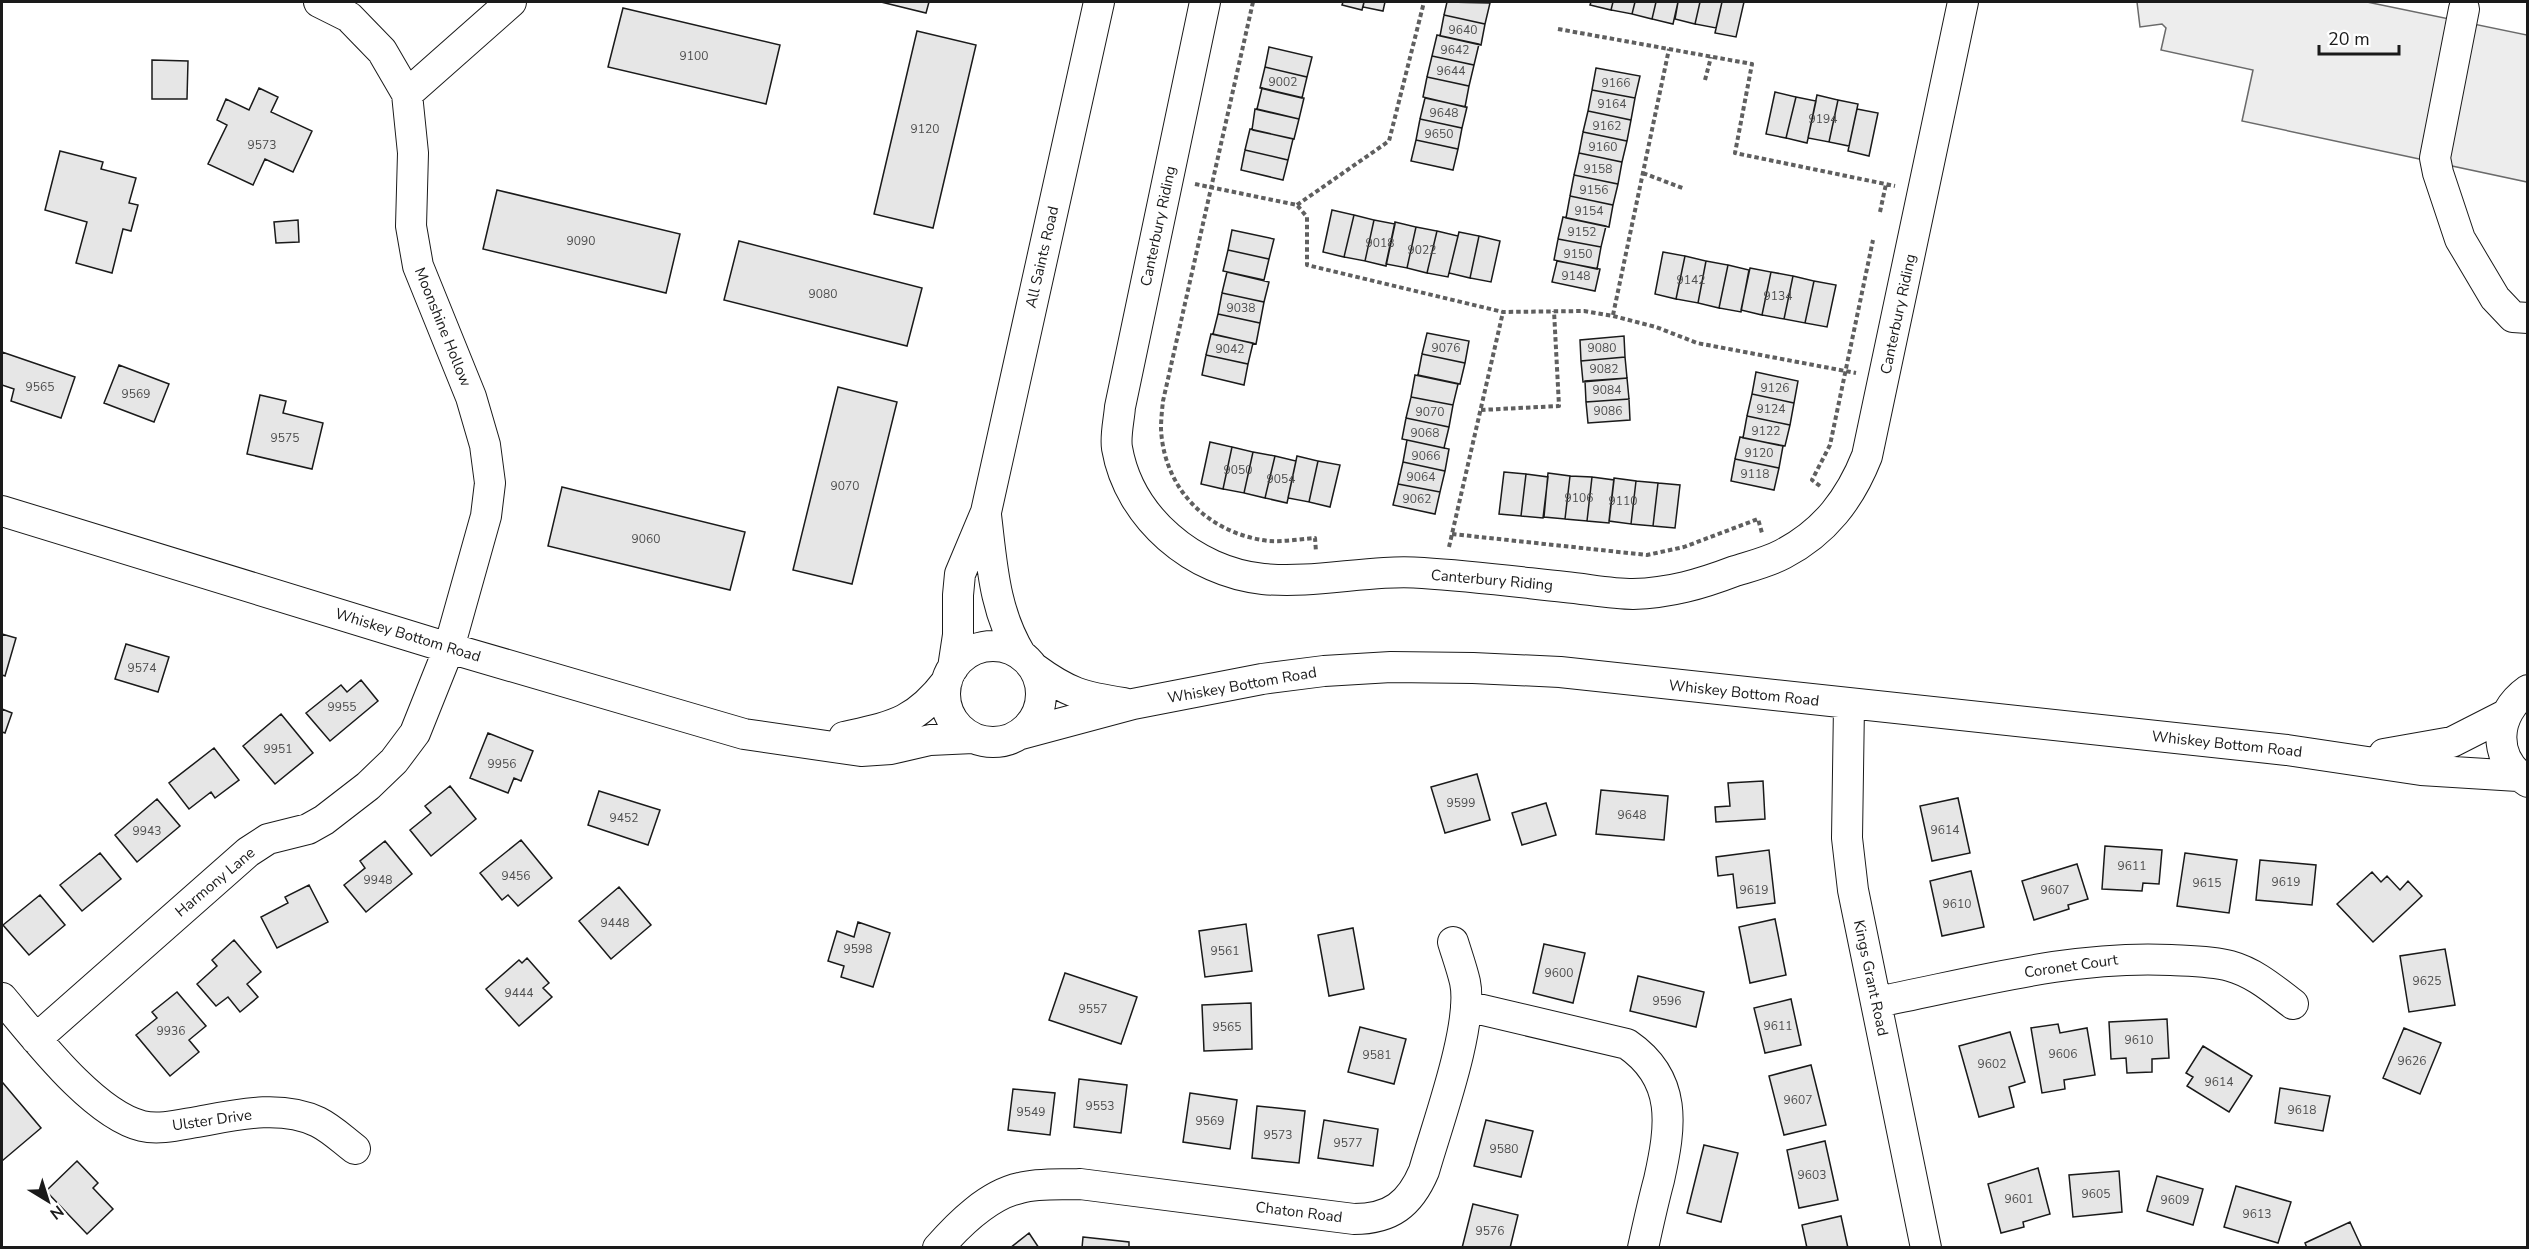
<svg xmlns="http://www.w3.org/2000/svg" width="2529" height="1249" font-family="'Nunito Sans',sans-serif">
  <style>
    .parking { fill: #ededed; stroke: #6a6a6a; stroke-width: 1.5 }
    .building { fill: #e6e6e6; stroke: #1a1a1a; stroke-width: 1.5 }
    .lines { fill: none; stroke-linecap: round; stroke-linejoin: round }
    .minor-casing { stroke: #1a1a1a; stroke-width: 32 }
    .path { stroke: #5f5f5f; stroke-width: 4; stroke-dasharray: 4.5 3; stroke-linecap: butt }
    .minor { stroke: #fff; stroke-width: 30 }
    .labels { text-anchor: middle; dominant-baseline: central; stroke-width: 4.5; stroke-linejoin: round; paint-order: stroke }
    .number-label { font-size: 12px; fill: #4d4d4d }
    .street-label { font-size: 15px; fill: #1a1a1a; stroke: #fff }
  </style>
  <rect width="100%" height="100%" fill="#fff"/>
  <path class="parking" d="M2137,2H2367L2527,35V182L2242,121L2253,70L2161,50L2166,28L2162,24L2140,27Z"/>
  <path class="building" d="M881,2H929L926,13Z
    M1343,2H1364L1362,10L1342,5Z
    M1364,2H1385L1383,11L1363,7Z
    M1447,2L1490,3L1485,24L1444,15Z
    M1591,2H1613L1611,10L1590,5Z
    M1613,2H1635L1632,14L1611,10Z
    M1635,2H1656L1652,19L1632,14Z
    M1656,2H1678L1673,24L1652,19Z
    M1678,2H1700L1695,24L1675,19Z
    M1700,2H1722L1716,28L1695,24Z
    M1722,2H1744L1736,37L1715,33Z
    M623,8L780,45L766,104L608,67Z
    M1444,15L1485,24L1481,45L1440,36Z
    M917,31L976,45L933,228L874,214Z
    M1437,35L1479,44L1474,65L1432,56Z
    M1269,47L1312,57L1307,77L1265,67Z
    M1432,56L1474,65L1469,86L1427,77Z
    M152,60L188,61L187,99H152Z
    M1265,67L1307,77L1302,98L1260,88Z
    M1596,68L1640,76L1635,98L1592,90Z
    M1427,77L1469,86L1465,107L1423,97Z
    M259,88L278,97L271,112L312,131L293,172L265,159L253,185L208,164L227,125L217,120L226,99L249,110Z
    M1262,88L1304,98L1299,119L1257,109Z
    M1592,90L1635,98L1631,120L1588,111Z
    M1775,92L1796,97L1786,138L1766,134Z
    M1817,95L1838,100L1829,142L1808,138Z
    M1796,97L1816,101L1807,143L1786,138Z
    M1425,98L1467,107L1462,128L1420,119Z
    M1838,100L1858,104L1849,146L1829,142Z
    M1255,109L1299,119L1294,139L1252,130Z
    M1857,109L1878,113L1869,156L1848,151Z
    M1588,111L1631,120L1627,141L1583,132Z
    M1420,119L1462,128L1458,149L1416,140Z
    M1250,129L1293,139L1288,160L1245,150Z
    M1583,132L1627,141L1622,162L1579,153Z
    M1416,140L1458,149L1453,170L1411,161Z
    M1245,150L1288,160L1283,180L1241,170Z
    M60,151L103,162L101,169L136,178L129,203L138,205L131,231L123,229L112,273L76,263L87,222L45,210Z
    M1579,153L1622,162L1618,184L1574,175Z
    M1574,175L1618,184L1613,205L1570,196Z
    M497,190L680,234L666,293L483,249Z
    M1570,196L1613,205L1609,227L1566,218Z
    M1332,210L1354,215L1344,257L1323,252Z
    M1354,215L1374,220L1365,261L1344,257Z
    M1563,217L1606,226L1601,247L1558,239Z
    M298,220L299,242L276,243L274,222Z
    M1374,220L1395,224L1386,266L1365,261Z
    M1395,222L1416,227L1407,268L1386,264Z
    M1416,227L1437,231L1427,273L1407,268Z
    M1232,230L1274,239L1269,259L1228,250Z
    M1437,231L1458,236L1448,277L1427,273Z
    M1459,232L1479,236L1470,278L1449,273Z
    M1479,236L1500,241L1491,282L1470,278Z
    M1558,239L1601,247L1597,269L1554,260Z
    M739,241L922,288L907,346L724,300Z
    M1228,250L1269,259L1264,280L1223,271Z
    M1663,252L1685,256L1676,299L1655,294Z
    M1685,256L1706,261L1698,303L1676,299Z
    M1557,261L1600,269L1595,291L1552,282Z
    M1706,261L1728,265L1719,308L1698,303Z
    M1728,265L1749,270L1741,312L1719,308Z
    M1750,268L1771,272L1762,315L1741,310Z
    M1227,272L1269,282L1264,302L1222,293Z
    M1771,272L1793,276L1784,319L1762,315Z
    M1793,276L1814,281L1805,323L1784,319Z
    M1814,281L1836,285L1827,327L1805,323Z
    M1222,293L1264,302L1260,323L1218,314Z
    M1218,314L1260,323L1256,344L1213,334Z
    M1427,333L1469,341L1465,363L1422,354Z
    M1211,334L1253,343L1248,364L1206,355Z
    M1624,336L1625,357L1581,361L1580,340Z
    M2,352L75,377L61,418L11,401L14,389L2,385Z
    M1422,354L1465,363L1460,384L1418,375Z
    M1206,355L1248,364L1244,385L1202,375Z
    M1625,357L1627,378L1583,382L1581,361Z
    M119,365L169,384L154,422L104,403Z
    M1756,372L1798,381L1794,403L1752,394Z
    M1415,375L1458,384L1453,405L1411,397Z
    M1627,378L1629,399L1586,402L1585,381Z
    M838,387L897,402L852,584L793,570Z
    M1752,394L1794,403L1790,425L1747,416Z
    M260,395L286,401L283,413L323,423L312,469L247,454Z
    M1411,397L1453,405L1449,427L1406,418Z
    M1629,399L1630,420L1588,423L1586,402Z
    M1747,416L1790,425L1785,446L1743,438Z
    M1406,418L1449,427L1444,448L1402,439Z
    M1740,437L1783,446L1779,468L1735,459Z
    M1407,440L1449,449L1445,471L1403,462Z
    M1210,442L1232,447L1223,489L1201,484Z
    M1232,447L1253,452L1244,493L1223,489Z
    M1253,452L1275,456L1265,498L1244,493Z
    M1275,456L1296,461L1287,503L1265,498Z
    M1297,456L1318,461L1309,502L1288,498Z
    M1735,459L1779,468L1774,490L1731,481Z
    M1318,461L1340,465L1330,507L1309,502Z
    M1403,462L1445,471L1440,492L1398,484Z
    M1504,472L1526,474L1521,516L1499,514Z
    M1548,473L1570,476L1565,519L1544,517Z
    M1526,474L1548,477L1543,518L1521,516Z
    M1570,476L1592,477L1587,521L1565,519Z
    M1592,477L1614,480L1609,523L1587,521Z
    M1614,478L1636,481L1631,524L1609,521Z
    M1636,481L1658,483L1653,526L1631,524Z
    M1658,483L1680,485L1675,528L1653,526Z
    M1398,484L1440,492L1435,514L1393,505Z
    M562,487L745,532L730,590L548,546Z
    M2,634L16,638L5,676L2,675Z
    M126,644L169,657L158,692L115,679Z
    M361,680L378,701L330,741L306,713L341,685L347,692Z
    M2,709L12,713L5,733L2,732Z
    M281,714L313,753L275,784L243,746Z
    M488,733L533,751L521,781L514,778L508,793L470,778Z
    M214,748L239,780L215,798L211,792L189,809L169,783Z
    M1477,774L1490,820L1445,833L1431,787Z
    M1763,781L1765,819L1716,822L1715,807L1730,806L1728,783Z
    M450,786L476,819L431,856L410,830L431,813L425,806Z
    M1601,790L1668,796L1664,840L1596,834Z
    M599,791L660,810L648,845L588,825Z
    M1958,798L1970,853L1932,861L1920,806Z
    M157,799L180,826L137,862L115,835Z
    M1546,803L1556,835L1522,845L1512,813Z
    M521,840L552,878L518,906L508,895L502,900L480,873Z
    M385,841L412,874L366,912L344,885L365,868L360,861Z
    M2105,846L2162,850L2159,884L2143,883L2142,891L2102,889Z
    M1769,850L1775,903L1737,908L1733,874L1718,876L1716,857Z
    M100,853L121,879L82,911L60,885Z
    M2185,853L2237,860L2229,913L2177,906Z
    M2260,860L2316,865L2312,905L2256,900Z
    M2077,864L2088,899L2068,905L2069,909L2034,920L2022,881Z
    M1971,871L1984,927L1942,936L1930,881Z
    M2372,872L2381,882L2387,876L2400,890L2408,881L2422,896L2373,942L2337,904Z
    M309,885L328,922L277,948L261,917L288,903L285,897Z
    M619,887L651,925L611,959L579,921Z
    M40,895L65,925L29,955L3,925Z
    M1775,919L1786,975L1750,983L1739,927Z
    M858,922L890,933L873,987L841,977L844,966L828,961L837,931L854,937Z
    M1246,924L1252,971L1205,977L1199,931Z
    M1353,928L1364,989L1329,996L1318,935Z
    M234,940L261,972L247,984L258,997L240,1012L228,997L216,1006L197,984L217,966L212,960Z
    M1544,944L1585,953L1573,1003L1533,993Z
    M2445,949L2455,1005L2409,1012L2400,956Z
    M527,958L549,983L543,988L552,997L519,1026L486,989L519,960L522,963Z
    M1065,973L1137,997L1121,1044L1049,1020Z
    M1638,976L1704,992L1696,1027L1630,1011Z
    M177,992L206,1026L189,1040L199,1052L170,1076L136,1035L157,1018L152,1012Z
    M1791,999L1801,1045L1765,1053L1754,1008Z
    M1251,1003L1252,1049L1204,1051L1202,1005Z
    M2167,1019L2169,1058L2152,1059V1072L2127,1073L2126,1058L2111,1059L2109,1022Z
    M2058,1024L2060,1033L2087,1028L2095,1075L2064,1080L2065,1089L2042,1093L2031,1028Z
    M1360,1027L1406,1039L1394,1084L1348,1072Z
    M2404,1028L2441,1043L2420,1094L2383,1078Z
    M2010,1032L2025,1082L2009,1087L2014,1107L1979,1117L1959,1046Z
    M2203,1046L2252,1076L2229,1112L2187,1086L2193,1077L2186,1073Z
    M1811,1065L1826,1125L1784,1135L1769,1076Z
    M1079,1079L1127,1085L1121,1133L1074,1127Z
    M3,1083L41,1128L2,1161V1084Z
    M2280,1088L2330,1096L2323,1131L2275,1123Z
    M1013,1089L1055,1093L1050,1135L1008,1130Z
    M1190,1093L1237,1100L1230,1149L1183,1142Z
    M1257,1106L1305,1111L1299,1163L1252,1158Z
    M1324,1120L1378,1129L1373,1166L1318,1158Z
    M1486,1120L1533,1131L1521,1177L1474,1166Z
    M1825,1141L1838,1200L1799,1208L1787,1150Z
    M1704,1145L1738,1153L1721,1222L1687,1213Z
    M77,1161L98,1183L93,1188L113,1209L87,1234L46,1191Z
    M2038,1168L2050,1214L2023,1222L2024,1227L2001,1233L1988,1184Z
    M2119,1171L2122,1212L2073,1217L2069,1175Z
    M2157,1176L2203,1189L2193,1225L2147,1211Z
    M2236,1186L2291,1202L2278,1243L2224,1227Z
    M1473,1204L1518,1215L1510,1248H1462Z
    M1841,1216L1848,1248H1807L1802,1225Z
    M2350,1222L2362,1248H2307L2305,1243Z
    M1029,1233L1039,1248H1010Z
    M1083,1237L1129,1242V1248H1082Z"/>
  <g class="lines">
    <defs>
      <path id="minor" d="M1205,2L1120,407C1119,420 1115,436 1117,448C1129,518 1194,572 1263,579C1317,584 1370,569 1423,573C1471,576 1518,582 1565,587C1587,589 1611,594 1633,594C1670,593 1701,584 1735,571C1751,566 1768,562 1783,554C1825,532 1850,499 1867,456L1963,2
        M2464,9L2435,158L2438,173L2460,239L2495,298L2513,317L2528,318
        M407,94L511,2
        M2,511L449,648L744,734L861,751L891,749L930,740L973,738
        M986,515C992,564 994,611 1021,655
        M945 694a48 48 0 1 1 96 0a48 48 0 1 1-96 0Z
        M953,668L958,635V595L960,574L986,512L1099,2
        M1034,668C1068,693 1083,697 1124,703
        M2528,690C2494,714 2491,759 2528,782
        M1849,705L1847,838L1853,890L1926,1248
        M1021,734L1133,704L1262,679L1324,671L1391,667L1473,668L1560,672L2287,750L2421,770L2518,776
        M844,737C893,726 915,723 947,681
        M2384,754L2452,742L2505,715
        M2,998C35,1037 93,1114 142,1126C159,1130 179,1125 197,1122C235,1115 281,1104 318,1122C332,1129 343,1140 355,1149
        M1877,1002C1974,983 2072,955 2171,960C2190,961 2212,961 2230,966C2255,973 2273,989 2293,1004
        M1466,1006L1627,1044C1678,1079 1671,1126 1659,1180C1653,1202 1648,1225 1643,1248
        M36,1039L248,852L268,839L308,829L324,820L368,786L394,761L415,733L449,648L486,516L490,483L485,445L471,397L418,266L411,226L413,153L407,94L382,51L349,17L319,2
        M938,1248C959,1224 988,1195 1020,1188C1039,1183 1061,1185 1080,1184L1354,1219C1391,1219 1410,1204 1424,1171C1437,1125 1474,1025 1465,982C1462,969 1457,955 1453,942"/>
    </defs>
    <use href="#minor" class="minor-casing"/>
    <path class="path" d="M1253,2L1163,401C1162,410 1161,420 1161,429C1164,490 1209,534 1269,541C1284,542 1300,539 1315,538L1316,552
      M1558,29L1752,64L1735,153L1895,186
      M1705,80L1711,57
      M1643,173L1685,189
      M1195,184L1297,205L1307,217V265L1503,312L1584,311L1613,316L1656,327L1697,343L1856,373
      M1297,205L1389,141L1424,2
      M1880,212L1886,184
      M1613,315L1669,49
      M1481,410L1559,406L1554,311
      M1820,486L1812,480L1830,445L1873,240
      M1452,534L1647,555L1684,547L1758,519L1762,533
      M1449,547L1503,312"/>
    <use href="#minor" class="minor"/>
  </g>
  <g class="labels">
    <g class="number-label">
      <text x="1463" y="30">9640</text>
      <text x="1455" y="50">9642</text>
      <text x="694" y="56">9100</text>
      <text x="1451" y="71">9644</text>
      <text x="1283" y="82">9002</text>
      <text x="1616" y="83">9166</text>
      <text x="1612" y="104">9164</text>
      <text x="1444" y="113">9648</text>
      <text x="1823" y="119">9194</text>
      <text x="1607" y="126">9162</text>
      <text x="925" y="129">9120</text>
      <text x="1439" y="134">9650</text>
      <text x="262" y="145">9573</text>
      <text x="1603" y="147">9160</text>
      <text x="1598" y="169">9158</text>
      <text x="1594" y="190">9156</text>
      <text x="1589" y="211">9154</text>
      <text x="1582" y="232">9152</text>
      <text x="581" y="241">9090</text>
      <text x="1380" y="243">9018</text>
      <text x="1422" y="250">9022</text>
      <text x="1578" y="254">9150</text>
      <text x="1576" y="276">9148</text>
      <text x="1691" y="280">9142</text>
      <text x="823" y="294">9080</text>
      <text x="1778" y="296">9134</text>
      <text x="1241" y="308">9038</text>
      <text x="1446" y="348">9076</text>
      <text x="1602" y="348">9080</text>
      <text x="1230" y="349">9042</text>
      <text x="1604" y="369">9082</text>
      <text x="40" y="387">9565</text>
      <text x="1775" y="388">9126</text>
      <text x="1607" y="390">9084</text>
      <text x="136" y="394">9569</text>
      <text x="1771" y="409">9124</text>
      <text x="1608" y="411">9086</text>
      <text x="1430" y="412">9070</text>
      <text x="1766" y="431">9122</text>
      <text x="1425" y="433">9068</text>
      <text x="285" y="438">9575</text>
      <text x="1759" y="453">9120</text>
      <text x="1426" y="456">9066</text>
      <text x="1238" y="470">9050</text>
      <text x="1755" y="474">9118</text>
      <text x="1421" y="477">9064</text>
      <text x="1281" y="479">9054</text>
      <text x="845" y="486">9070</text>
      <text x="1579" y="498">9106</text>
      <text x="1417" y="499">9062</text>
      <text x="1623" y="501">9110</text>
      <text x="646" y="539">9060</text>
      <text x="142" y="668">9574</text>
      <text x="342" y="707">9955</text>
      <text x="278" y="749">9951</text>
      <text x="502" y="764">9956</text>
      <text x="1461" y="803">9599</text>
      <text x="1632" y="815">9648</text>
      <text x="624" y="818">9452</text>
      <text x="1945" y="830">9614</text>
      <text x="147" y="831">9943</text>
      <text x="2132" y="866">9611</text>
      <text x="516" y="876">9456</text>
      <text x="378" y="880">9948</text>
      <text x="2286" y="882">9619</text>
      <text x="2207" y="883">9615</text>
      <text x="1754" y="890">9619</text>
      <text x="2055" y="890">9607</text>
      <text x="1957" y="904">9610</text>
      <text x="615" y="923">9448</text>
      <text x="858" y="949">9598</text>
      <text x="1225" y="951">9561</text>
      <text x="1559" y="973">9600</text>
      <text x="2427" y="981">9625</text>
      <text x="519" y="993">9444</text>
      <text x="1667" y="1001">9596</text>
      <text x="1093" y="1009">9557</text>
      <text x="1778" y="1026">9611</text>
      <text x="1227" y="1027">9565</text>
      <text x="171" y="1031">9936</text>
      <text x="2139" y="1040">9610</text>
      <text x="2063" y="1054">9606</text>
      <text x="1377" y="1055">9581</text>
      <text x="2412" y="1061">9626</text>
      <text x="1992" y="1064">9602</text>
      <text x="2219" y="1082">9614</text>
      <text x="1798" y="1100">9607</text>
      <text x="1100" y="1106">9553</text>
      <text x="2302" y="1110">9618</text>
      <text x="1031" y="1112">9549</text>
      <text x="1210" y="1121">9569</text>
      <text x="1278" y="1135">9573</text>
      <text x="1348" y="1143">9577</text>
      <text x="1504" y="1149">9580</text>
      <text x="1812" y="1175">9603</text>
      <text x="2096" y="1194">9605</text>
      <text x="2019" y="1199">9601</text>
      <text x="2175" y="1200">9609</text>
      <text x="2257" y="1214">9613</text>
      <text x="1490" y="1231">9576</text>
    </g>
    <g class="street-label">
      <text transform="translate(1158 226) rotate(-78)">Canterbury Riding</text>
      <text transform="translate(1042 257) rotate(-77)">All Saints Road</text>
      <text transform="translate(1898 314) rotate(-78)">Canterbury Riding</text>
      <text transform="translate(443 327) rotate(68)">Moonshine Hollow</text>
      <text transform="translate(1492 580) rotate(5)">Canterbury Riding</text>
      <text transform="translate(408 635) rotate(17)">Whiskey Bottom Road</text>
      <text transform="translate(1242 685) rotate(-10)">Whiskey Bottom Road</text>
      <text transform="translate(1744 693) rotate(6)">Whiskey Bottom Road</text>
      <text transform="translate(2227 744) rotate(6)">Whiskey Bottom Road</text>
      <text transform="translate(215 882) rotate(-40)">Harmony Lane</text>
      <text transform="translate(2071 966) rotate(-8)">Coronet Court</text>
      <text transform="translate(1871 978) rotate(78)">Kings Grant Road</text>
      <text transform="translate(212 1120) rotate(-8)">Ulster Drive</text>
      <text transform="translate(1299 1212) rotate(7)">Chaton Road</text>
    </g>
  </g>
  <rect width="2529" height="1249" fill="none" stroke="#1a1a1a" stroke-width="6"/>
  <g transform="translate(48 1201) rotate(142)" stroke="#ffffff" stroke-width="4.5" paint-order="stroke">
  <path d="M0-4.5L10 22L0 15L-10 22Z" fill="#1a1a1a"/>
  <text y="-9" font-size="16" font-weight="bold" text-anchor="middle" fill="#1a1a1a">N</text>
  </g>
  <path d="M2319 45v9h80v-9" fill="none" stroke="#1a1a1a" stroke-width="3"/>
  <text x="2328" y="45" font-size="18" fill="#1a1a1a" stroke="#ffffff" stroke-width="4.5" paint-order="stroke">20 m</text>
</svg>
